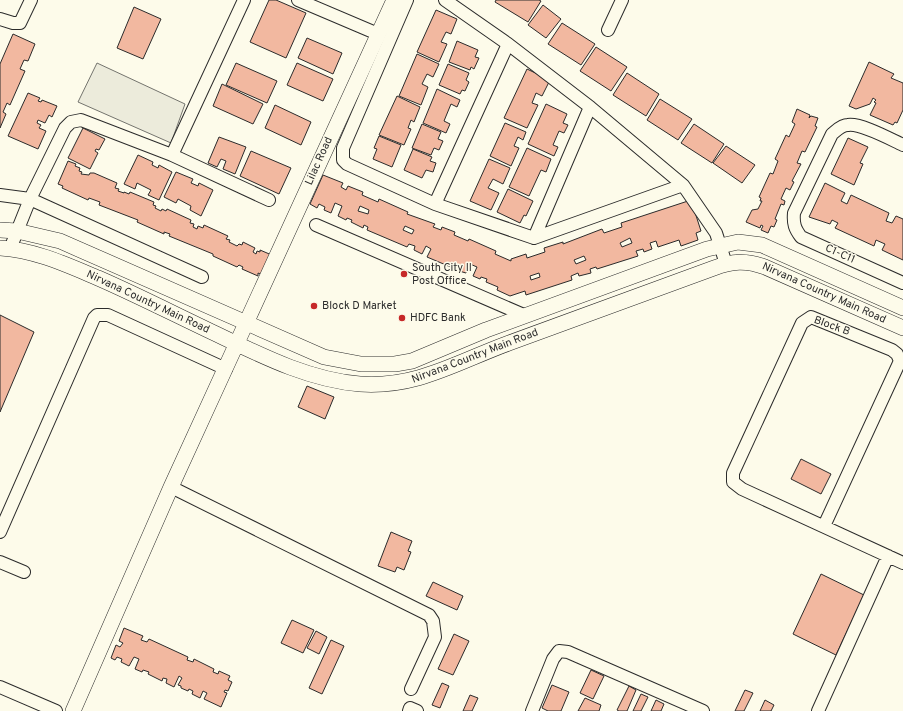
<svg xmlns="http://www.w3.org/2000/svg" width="903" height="711" font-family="Overpass,sans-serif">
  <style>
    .green { fill: #ecebdb; stroke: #74746e }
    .building { fill: #f2b8a0; stroke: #2b2b2b; fill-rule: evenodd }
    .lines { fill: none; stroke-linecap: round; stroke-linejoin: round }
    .minor-casing { stroke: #2b2b2b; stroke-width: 14 }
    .tertiary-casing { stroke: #2b2b2b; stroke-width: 16 }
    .minor { stroke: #fdfbea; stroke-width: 12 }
    .tertiary { stroke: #fdfbea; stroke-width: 15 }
    .poi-dot { fill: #c62828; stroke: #fdfbea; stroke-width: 1.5 }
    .labels { text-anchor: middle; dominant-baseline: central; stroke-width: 3; stroke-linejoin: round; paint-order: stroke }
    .street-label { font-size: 11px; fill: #2b2b2b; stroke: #fdfbea }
    .poi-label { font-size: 11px; fill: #2b2b2b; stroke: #fdfbea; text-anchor: start }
  </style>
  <rect width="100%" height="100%" fill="#fdfbea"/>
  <path class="green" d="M97,63L185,104L171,143L78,102Z"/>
  <path class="building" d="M269,0H276L306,13L286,58L250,42Z
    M496,0H539L541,1L528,22L495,2Z
    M543,5L561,19L546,38L528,25Z
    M134,7L161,19L143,59L117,48Z
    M436,10L457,19L451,34L446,32L441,42L447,44L439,62L417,52Z
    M562,23L595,44L581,65L548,44Z
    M13,34L35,44L28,61L24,60L20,69L25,71L10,105L7,103L3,112L6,114L0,128V64Z
    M307,38L342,53L333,74L298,58Z
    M457,41L478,50L475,57L479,58L474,69L471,67L470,70L449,62Z
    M596,47L627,67L611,91L580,71Z
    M417,54L439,64L433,77L427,74L422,84L428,87L421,105L399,96Z
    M869,62L894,74L891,78L903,83V110L897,123L895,122L893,125L870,115L876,103L874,102L876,100L873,98L870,104L856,109L849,106Z
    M236,63L277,81L267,103L226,85Z
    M297,63L333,79L323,101L287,85Z
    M448,64L469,73L466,80L469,82L465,91L462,90L460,94L439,85Z
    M527,69L550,80L542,96L536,93L532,103L538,105L527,128L504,118Z
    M627,73L659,94L646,116L613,95Z
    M222,84L263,104L253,124L213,106Z
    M437,89L460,100L457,107L451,104L444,121L450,124L446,133L423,123Z
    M28,93L40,98L38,101L41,102L42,100L57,106L52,117L49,115L45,123L38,120L37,123L41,125L39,128L46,131L38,149L8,136Z
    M397,96L420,107L414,122L411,120L408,128L411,129L404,145L379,135Z
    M660,99L692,119L678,140L647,120Z
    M546,104L567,114L563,123L568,125L564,133L559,131L553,145L558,147L554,156L528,144Z
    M275,105L311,122L301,145L265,128Z
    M797,109L810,115L809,118L811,116L818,118L815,126L817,127L805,152L802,151L797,163L801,164L792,181L794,182L790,190L786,188L781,199L785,201L784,205L781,204L775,219L777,220L774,227L771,226L768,233L761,230L763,226L761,225L760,228L746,222L752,210L758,209L762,201H760L761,198L759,197L770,173L773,174L778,161L775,159L786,135L789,137L795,124L792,122Z
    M505,123L526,132L523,140L518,137L514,146L519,148L511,166L490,156Z
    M422,124L441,132L438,139L443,141L439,150L434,148L431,155L412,148Z
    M694,124L724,144L712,163L681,143Z
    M83,128L105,139L99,150L96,149L95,151L98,153L90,169L68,158Z
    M379,136L401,145L392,167L373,159L377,149L374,148Z
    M219,137L246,147L235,174L223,169L226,161L221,159L217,167L208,163Z
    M848,138L868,147L860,163L863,164L854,185L831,174Z
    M726,146L755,165L742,183L713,163Z
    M527,148L551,159L546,172L541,170L529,196L509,187Z
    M413,149L432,157L430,161L436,163L433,172L426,170L422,178L404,170Z
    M251,151L291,168L279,194L240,176Z
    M138,155L153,162L152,165L158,168L159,165L172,172L159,200L148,195L151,190L137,183L135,189L124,184Z
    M489,159L510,168L503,184L493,179L488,188L499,193L491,210L470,201Z
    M68,161L76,164L75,166L80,168L79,171L82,172L81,174L89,175L90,173H94L117,183L115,188L119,189L118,191L124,193V192L129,194L130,192L154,202L153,205L156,206L155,208L161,211L162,209L166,211L167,209L191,220L190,223L194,224L193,227L197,229L198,226L203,228L204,225L228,236L226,239L230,240L229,242L237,246L239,244L242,245L243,242L255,248L253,252L256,254L257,251L260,252V250L274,256L265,276L258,273V276L242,269L243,267L239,265L237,267L213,256V254L169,236L170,234L164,232V234L137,222L138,220L99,205L100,202L89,198L88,200L62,188L63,186L58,184Z
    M176,172L193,179L191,183L198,186L199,183L213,190L201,216L190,210L191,206L178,199L176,203L164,197Z
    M323,175L343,183L341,187L346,190L348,186L363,192L362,195L378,202L379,199L408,212L407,214L435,224L433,227L441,230L442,227L455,232L454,235L468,241L469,239L496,251L495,254L511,261V259L526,254L527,258L545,252L544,248L563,242V244L602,229L604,233L622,227L621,223L691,200L701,231L696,233L698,240L681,246L679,240L658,247L656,241L650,243L652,249L644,252L643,249L636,251L638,256L597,269L596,267L590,269L591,273L579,276L578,273L571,276L572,280L526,295L525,291L510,296L497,290L498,287L486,282L487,279L481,277L480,279L473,276L477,267L470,264L466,273L459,271L460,267L454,264L453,268L427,257L431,249L426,246L422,254L414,250L415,246L409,244L407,247L367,230L368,227L364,225L363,228L351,222L352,220L347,218L346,220L338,216L342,206L335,203L331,213L324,210L325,207L319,204L317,208L310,204ZM360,206L369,210L368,214L358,211ZM405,226L414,230L412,234L403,230ZM630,238L632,243L622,247L620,243ZM584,256L586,260L576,264L574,260ZM539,273L540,277L531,280L530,276Z
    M825,183L845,193L841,201L847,204L851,195L889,213L886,221L892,223L896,216L903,219V260L882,250L885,244L876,240L874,246L835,228L838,223L832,220L830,224L809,217Z
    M508,189L533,201L526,216L524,215L520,223L497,212Z
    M0,315L34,332L0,412Z
    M307,386L334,397L325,419L298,407Z
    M801,459L831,474L821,494L791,479Z
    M391,532L412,541L408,551L411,552L404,570L397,567L395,572L378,566Z
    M821,574L864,595L836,655L793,634Z
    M433,582L463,596L457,610L426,596Z
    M292,620L314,630L303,653L281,643Z
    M124,628L143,636L141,640L147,642L149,639L188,657L187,660L193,662L194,659L214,669L213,672L218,674L219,671L230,676L228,680L232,682L228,691L225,690L224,692L227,693L221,707L204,699L207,693L203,691L200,698L192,694L193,691L189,689L188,691L181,688V686L178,685L182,678L179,676L174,687L166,683L167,679L163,678L162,681L148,674L149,672L143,670L142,672L135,669L139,659L134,657L129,666L121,662L122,659L117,657L115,660L111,658L116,645L120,647L123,643L119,641Z
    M316,631L327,637L319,654L307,648Z
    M454,634L469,641L453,675L438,669Z
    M331,640L344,646L322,694L309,688Z
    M591,670L604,676L593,699L580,693Z
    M442,683L449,686L440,708L432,705Z
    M552,685L569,692L561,711H548L542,708Z
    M629,686L636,690L627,711H619L617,710Z
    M745,690L753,693L744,711H735Z
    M641,694L648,697L641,711H633Z
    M470,695L478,698L472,711H463Z
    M585,698L601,705L599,711H578Z
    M656,700L664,704L661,711H651Z
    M765,700L774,705L771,711H760Z"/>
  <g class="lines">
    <defs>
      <path id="minor" d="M298,0L378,34
        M407,0L343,148V160L347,164L435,204L534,238L683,185
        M445,0L508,44L590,107L683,185L716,233L726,264
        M0,19L13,23H20L31,0
        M608,30L622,0
        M903,145C890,139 861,123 848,125C841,125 836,131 832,134L794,213C793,224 795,229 801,237L903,283
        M172,155L244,0
        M0,195L30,199L202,277
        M435,204L508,44
        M316,225L526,316
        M534,238L590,107
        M10,249L30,199L65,128L71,122L81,120L172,155L269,200
        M171,487L429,615L433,621L435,637L411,689
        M824,526L900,361L897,354L892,350L811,317L802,323L733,473V482L742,489L903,563
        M0,532L94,318L97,315H108L226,369
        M0,562L24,572
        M0,687L56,711
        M409,711L410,708L417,711
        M532,711L553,659L559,651L568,652L703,711
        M818,711L888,556"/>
      <path id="tertiary" d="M0,230L17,231L60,241L324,357L361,364H395L412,361L486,330L707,249L738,242L762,245L903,308
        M0,248C35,250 67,265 98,278C137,295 174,314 212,332C258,354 308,380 360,384C417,388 457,362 509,343C577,318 645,293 714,268C732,261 746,260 765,267L903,328
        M73,711L171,487L394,0"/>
    </defs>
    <use href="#minor" class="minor-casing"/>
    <use href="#tertiary" class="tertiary-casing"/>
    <use href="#minor" class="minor"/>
    <use href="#tertiary" class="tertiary"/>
  </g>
  <g class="poi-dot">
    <circle cx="404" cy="274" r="4"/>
    <circle cx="314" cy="306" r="4"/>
    <circle cx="402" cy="318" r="4"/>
  </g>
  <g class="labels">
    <g class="street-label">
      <text transform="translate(319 161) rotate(-66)">Lilac Road</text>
      <text transform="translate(840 254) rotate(24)">C1-C11</text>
      <text transform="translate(824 293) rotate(24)">Nirvana Country Main Road</text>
      <text transform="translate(148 302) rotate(25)">Nirvana Country Main Road</text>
      <text transform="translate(832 326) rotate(20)">Block B</text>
      <text transform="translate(475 356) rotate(-21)">Nirvana Country Main Road</text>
    </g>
    <g class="poi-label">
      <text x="412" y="268">South City II<tspan x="412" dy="13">Post Office</tspan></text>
      <text x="322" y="306">Block D Market</text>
      <text x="410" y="318">HDFC Bank</text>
    </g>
  </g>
</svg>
